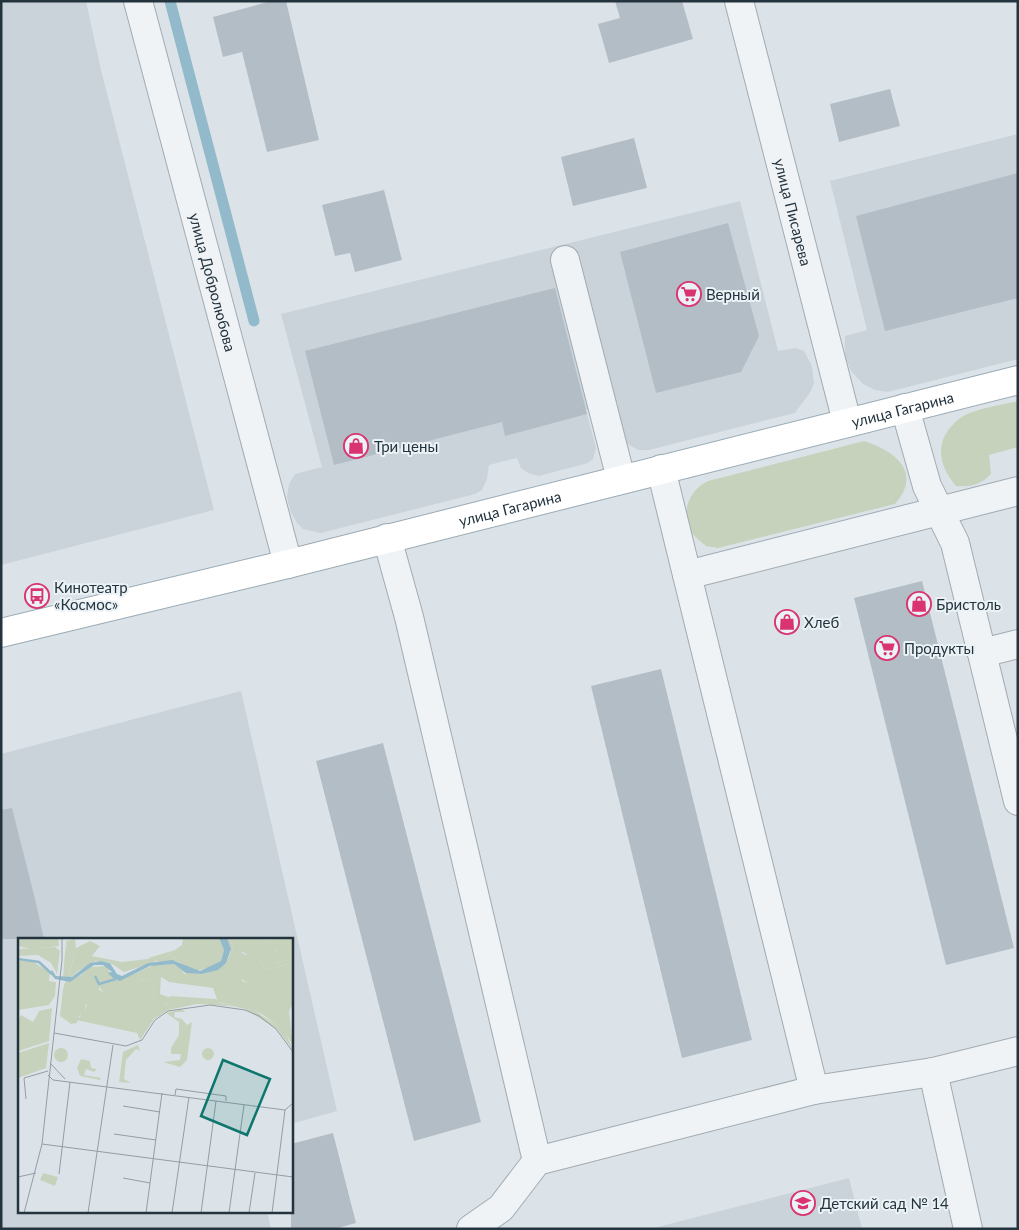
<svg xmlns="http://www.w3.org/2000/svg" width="1019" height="1230" font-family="Lato,sans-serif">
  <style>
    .built { fill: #cad3da }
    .green { fill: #c7d2bc }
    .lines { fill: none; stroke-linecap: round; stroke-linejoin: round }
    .stream { stroke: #93bacb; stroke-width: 11 }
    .building { fill: #b3bdc5 }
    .minor-casing { stroke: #a1abb2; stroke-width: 30 }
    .major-casing { stroke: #9aaab4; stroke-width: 30 }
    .minor { stroke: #eff3f6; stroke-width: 28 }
    .major { stroke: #fff; stroke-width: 28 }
    .labels { text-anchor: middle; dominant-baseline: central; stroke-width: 4; stroke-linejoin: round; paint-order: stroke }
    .street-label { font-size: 15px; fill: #24343f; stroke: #ebf2f5 }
    .poi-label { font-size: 15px; fill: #24343f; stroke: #ebf2f5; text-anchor: start }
    .inset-river { fill: none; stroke: #93bacb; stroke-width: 2.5 }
    .inset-road { fill: none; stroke: #929da4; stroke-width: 1 }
    .view { fill: #0f766e; fill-opacity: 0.15; stroke: #0f766e; stroke-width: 2.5 }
    .inset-edge { fill: none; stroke: #24343f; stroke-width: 2.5 }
  </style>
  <rect width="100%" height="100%" fill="#dce3e8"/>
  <path class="built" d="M1,1H86L101,70L214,510L1,565Z
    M1018,134V359L888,392L875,390L863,384L851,371L845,356V336L867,330L830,181Z
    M740,201L778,351L795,348L804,351L812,366L814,383L811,391L795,413L649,450H638L626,443L617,410L618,402L586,410L596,448L593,459L588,463L539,476L528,473L521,468L517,458L489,465L487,479L482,490L475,494L321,533L303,529L297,523L290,510L287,497L289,484L295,474L322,467L281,314Z
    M241,691L337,1111L291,1124V939H19V1211H267L271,1229H1V754Z
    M849,1178L862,1229H650Z"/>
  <path class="green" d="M1018,401V447L989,455L991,474C980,485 971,487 956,486C937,464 934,439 959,419C971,409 1002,405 1018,401Z
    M864,441C895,451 923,472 895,504L718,548L706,546C700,541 692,535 689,528C681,509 691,489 708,481Z"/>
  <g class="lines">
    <path class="stream" d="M170,1L254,321"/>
  </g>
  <path class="building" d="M271,1H286L319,140L267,152L242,52L223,57L213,17Z
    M615,1H682L693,39L609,63L598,24L620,18Z
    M890,89L900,126L839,142L830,104Z
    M634,138L647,188L573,206L561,157Z
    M1018,173V298L885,331L856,216Z
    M384,190L402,260L355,272L350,253L335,256L322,205Z
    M728,223L759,336L741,372L656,393L620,252Z
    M555,288L587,414L505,436L502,422L334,465L305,351Z
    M922,581L1014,948L946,965L854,598Z
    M661,669L752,1040L682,1058L591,686Z
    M383,743L481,1122L414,1141L316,761Z
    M12,808L34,895L44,939H1V810Z
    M333,1133L356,1223L334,1229H291V1144Z"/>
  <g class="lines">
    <defs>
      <g id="minor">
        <path id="s1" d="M138,1L288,564"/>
        <path id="s2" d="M739,1L847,422"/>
        <path d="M565,260L621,479"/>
        <path d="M905,408L927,486L955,543L1018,801"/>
        <path d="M661,469L687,575L1018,491"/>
        <path d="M387,538L409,617L537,1161"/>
        <path d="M687,575L814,1090"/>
        <path d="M982,653L1018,644"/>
        <path d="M933,1072L968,1229"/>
        <path d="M471,1229L501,1208L537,1161L814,1090L933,1072L1018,1051"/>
      </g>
      <g id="major">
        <path id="s3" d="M1,633L288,564L1018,380"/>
      </g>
    </defs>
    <use href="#minor" class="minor-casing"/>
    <use href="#major" class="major-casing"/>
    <use href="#minor" class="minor"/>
    <use href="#major" class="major"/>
  </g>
  <defs>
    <symbol id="supermarket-ring" viewBox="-11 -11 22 22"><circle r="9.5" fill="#ebf2f5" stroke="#d93471" stroke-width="1.5"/><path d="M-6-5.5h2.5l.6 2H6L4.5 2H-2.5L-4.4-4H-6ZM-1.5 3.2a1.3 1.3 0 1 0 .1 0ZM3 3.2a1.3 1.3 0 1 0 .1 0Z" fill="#d93471"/></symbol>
    <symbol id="shop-ring" viewBox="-11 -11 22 22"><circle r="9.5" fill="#ebf2f5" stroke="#d93471" stroke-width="1.5"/><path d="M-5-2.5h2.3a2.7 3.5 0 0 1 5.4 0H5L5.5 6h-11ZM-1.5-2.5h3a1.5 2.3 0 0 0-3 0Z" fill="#d93471"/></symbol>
    <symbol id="bus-ring" viewBox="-11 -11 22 22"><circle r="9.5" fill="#ebf2f5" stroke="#d93471" stroke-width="1.5"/><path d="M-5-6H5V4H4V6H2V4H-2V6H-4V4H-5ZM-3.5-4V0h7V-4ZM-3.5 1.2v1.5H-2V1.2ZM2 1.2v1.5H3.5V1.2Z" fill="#d93471"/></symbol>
    <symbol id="school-ring" viewBox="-11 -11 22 22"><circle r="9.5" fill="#ebf2f5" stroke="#d93471" stroke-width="1.5"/><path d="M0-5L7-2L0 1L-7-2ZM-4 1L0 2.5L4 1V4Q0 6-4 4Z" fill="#d93471"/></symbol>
  </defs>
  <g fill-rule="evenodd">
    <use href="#supermarket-ring" x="675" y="280" width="28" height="28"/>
    <use href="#shop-ring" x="342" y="432" width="28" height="28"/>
    <use href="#bus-ring" x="23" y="582" width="28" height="28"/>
    <use href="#shop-ring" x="905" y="590" width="28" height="28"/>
    <use href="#shop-ring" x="773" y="608" width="28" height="28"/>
    <use href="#supermarket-ring" x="873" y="634" width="28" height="28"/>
    <use href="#school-ring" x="789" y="1189" width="28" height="28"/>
  </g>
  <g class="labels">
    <g class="street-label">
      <text stroke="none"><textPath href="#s2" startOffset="218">улица Писарева</textPath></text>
      <text stroke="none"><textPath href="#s1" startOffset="291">улица Добролюбова</textPath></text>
      <text stroke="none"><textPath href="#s3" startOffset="929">улица Гагарина</textPath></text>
      <text stroke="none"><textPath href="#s3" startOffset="524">улица Гагарина</textPath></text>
    </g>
    <g class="poi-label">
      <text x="706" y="294">Верный</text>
      <text x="374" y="446">Три цены</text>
      <text x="54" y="587">Кинотеатр<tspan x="54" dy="17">«Космос»</tspan></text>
      <text x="936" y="604">Бристоль</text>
      <text x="804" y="622">Хлеб</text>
      <text x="904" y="648">Продукты</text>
      <text x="820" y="1203">Детский сад № 14</text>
    </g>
  </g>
  <g transform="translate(18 938)">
    <rect width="275" height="275" fill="#dce3e8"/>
    <path d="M171,0H201L206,12L203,23L198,28L178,33L158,23L142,24L130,20L157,12L150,17L171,24L168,8ZM209,0H212L215,10L228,17L237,14V3L233,0L256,2V14L261,9V23L258,26L273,20L275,25L247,32L239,17L228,18L219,30L233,38L230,45L218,38L209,39L199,35L181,37L178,43L155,26L130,37H120L119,42L132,41L137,64L148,67L152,58L198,61L202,65L228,69L237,73L267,93L275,112L259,91L227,71L214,68L179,66L150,72L136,81L122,102L119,95L58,82L66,75L75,53L93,59V65L99,63L96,58L86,55L79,46L68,43L63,37L73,29L89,28L94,39L103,42L136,27L156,26L167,34L186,36L208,25L213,13ZM48,3L49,11L56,18L51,37L62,32L52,40L45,39ZM184 116a6 6 0 1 1 12 0a6 6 0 1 1-12 0ZM25,235L40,239L37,248L22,242Z" fill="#c7d2bc"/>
    <path d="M165,0H171L168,10L174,14L171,19L173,25L150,17L164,7ZM212,0H233L243,6L241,14L230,17H239L247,32L275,25V65L271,73L275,108L267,94L244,76L230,70L200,64L195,50L151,44L143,39L142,56L153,60L146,68L137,64L132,41L119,42L120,37H130L133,31L155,26L162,29L166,36H174L178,43L181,37L201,33L209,39L221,35L224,43L230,45L232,38L219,30L211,32L207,28L210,23L230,17L225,14L217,16ZM250,0H275V20L257,26L261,23V10L255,14L256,3ZM57,1L58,10L72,3L82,8L74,18L104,24L138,20L137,24L106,34L91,24L78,23L51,38L56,18L50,14L48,3ZM37,9L42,13L39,36L33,25L20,17L0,18L1,11ZM12,22L32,34L31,43L38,44L37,58L31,67L0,72V23ZM63,37L68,43L81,46V52L96,58L99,63L91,69L92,59L75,54L74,66L68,67L66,77L61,78L59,85L53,86L42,78L45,51L47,44ZM34,70L31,103L0,113V82L3,77L15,84L21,73ZM164,71L167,74H157L156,79L164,81L169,87L174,84L169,122L162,129L145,124L162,122L163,116H153V110L161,97V84L148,75ZM31,105L28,130L0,140V115ZM120,107L122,113L118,111L108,122L106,141L113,145L101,144L105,114ZM63,121L72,123L73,130L79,131L76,134L68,131L66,137L83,140L82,142L62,138L59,130Z" fill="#c7d2bc"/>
    <path d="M0,0H40L41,8L13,11L0,8ZM36 117a7 7 0 1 1 14 0a7 7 0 1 1-14 0Z" fill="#c7d2bc"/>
    <path d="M201,0H209L213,11L208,25L200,32L184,36L168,35L156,26L132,28L102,43L95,40L90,35L94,34L85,27H76L52,44L37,41L32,35L34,32L38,38L54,39L72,25L83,23L92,25L99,36L104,38L130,25L154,22L182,33L203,23L206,12Z" fill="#93bacb"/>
    <path class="inset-river" d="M0,21L21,24L34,36M77,38L81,46L98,41"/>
    <path class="inset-road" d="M36,95L108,108L124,102L137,82L150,73L192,67L227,72L241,78L258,91L275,114M32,125L47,141M30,137L35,142L267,172L275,165M157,157L158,151L208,158V163M8,161L6,140L30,133M105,168L142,174M96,196L138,202M24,206L275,239M41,236L52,144M0,239L18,235M105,240L132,245M6,275L24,206L44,22V0M70,275L95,107M128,275L144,155M154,275L171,159M183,275L198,163M211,275L226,167M231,275L237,235M254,275L267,172"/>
    <path class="view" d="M205,122L252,141L229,197L183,178Z"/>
    <rect width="275" height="275" class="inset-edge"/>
  </g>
  <rect width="1019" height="1230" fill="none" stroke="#24343f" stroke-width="5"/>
</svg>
